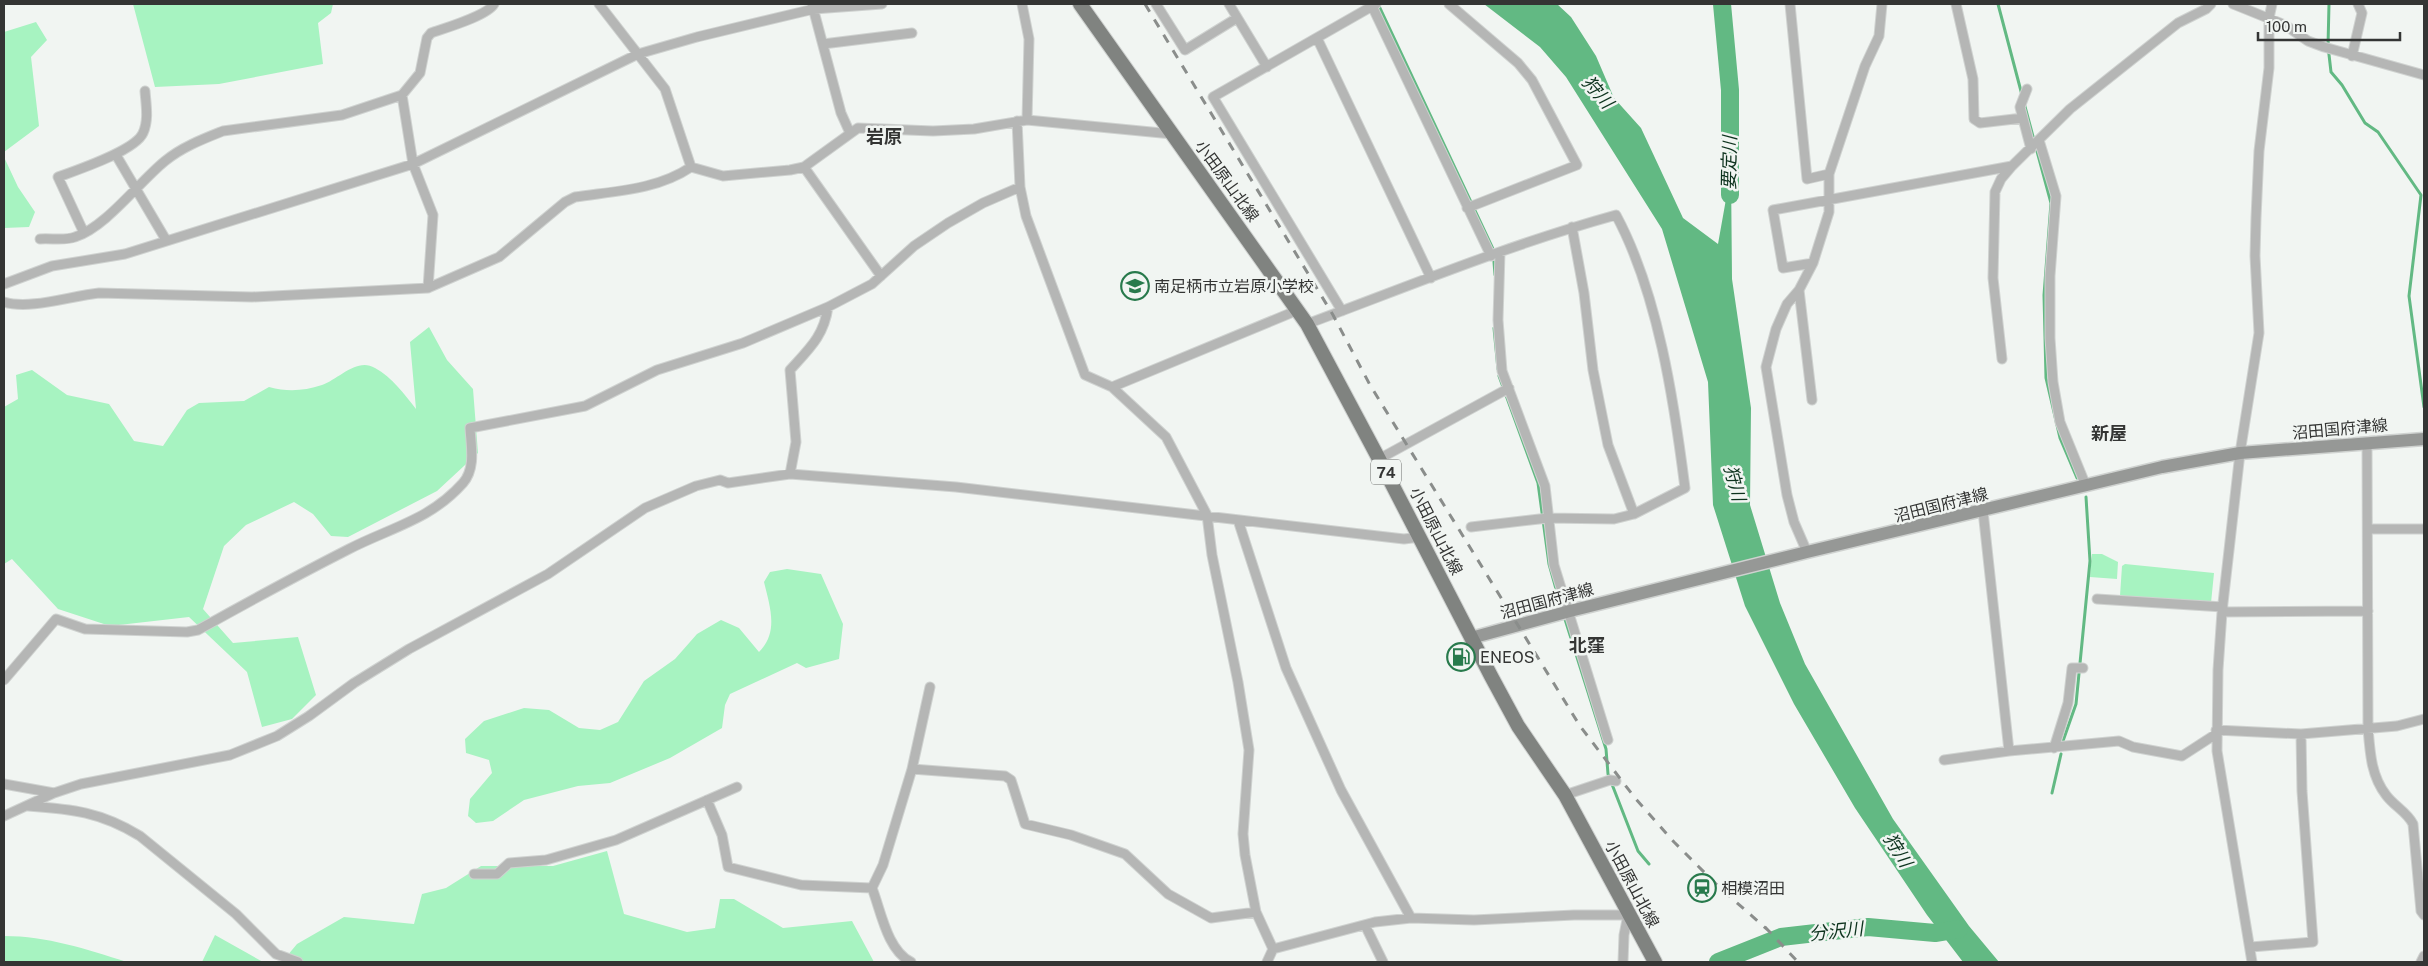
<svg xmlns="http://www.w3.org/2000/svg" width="2428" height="966" font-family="'Public Sans','Noto Sans JP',sans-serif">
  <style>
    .green { fill: #a7f3c1 }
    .water { fill: #62b983 }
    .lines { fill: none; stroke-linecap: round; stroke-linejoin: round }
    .stream { stroke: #62b983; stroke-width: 3 }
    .river { stroke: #62b983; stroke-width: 18 }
    .minor-casing { stroke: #cfd2d0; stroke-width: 11 }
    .secondary-casing { stroke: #cfd2d0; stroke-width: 15 }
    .primary-casing { stroke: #cfd2d0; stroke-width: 16 }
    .minor { stroke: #b5b6b5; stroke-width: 9 }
    .secondary { stroke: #969896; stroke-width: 12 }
    .primary { stroke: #808380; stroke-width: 14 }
    .rail { stroke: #8a8d8b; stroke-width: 3; stroke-dasharray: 9 9; stroke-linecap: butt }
    .labels { text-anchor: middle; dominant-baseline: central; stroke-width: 5; stroke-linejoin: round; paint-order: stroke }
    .shield { fill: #f1f5f2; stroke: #6d6f6d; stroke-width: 1 }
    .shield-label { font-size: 15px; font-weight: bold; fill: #343534 }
    .street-label { font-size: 16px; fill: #343534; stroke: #f1f5f2 }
    .poi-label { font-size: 16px; fill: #343534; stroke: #f1f5f2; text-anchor: start }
    .water-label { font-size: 18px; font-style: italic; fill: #0c321d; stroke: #f1f5f2 }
    .neighbourhood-label { font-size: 18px; font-weight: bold; fill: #343534; stroke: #f1f5f2 }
  </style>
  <rect width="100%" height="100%" fill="#f1f5f2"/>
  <path class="green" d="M133,4H333L331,13L318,23L323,64L219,84L155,87Z
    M36,22L47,40L31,57L39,126L4,152V32Z
    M4,157L18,187L35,212L29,227L4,228Z
    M429,327L447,360L473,389L478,453L437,491L348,537L331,536L313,514L294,502L246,525L224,546L203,609L233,643L298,637L316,695L292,719L262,727L247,672L189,617L110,626L58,609L12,559L4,564V407L18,399L16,375L32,370L67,395L109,404L134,441L163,446L187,410L199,403L244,401L269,387C288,392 303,391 322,385C339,379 357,357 375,368C392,377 405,395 416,409L410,342Z
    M2092,554H2102L2118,562L2117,579L2090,577Z
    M2125,564L2214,573L2211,603L2120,596L2122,566Z
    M787,569L821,574L843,624L839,659L806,668L797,663L730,694L725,705L722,728L670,758L610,783L578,786L524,800L493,821L476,823L468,816L470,799L492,773L489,760L466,753L465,739L484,721L524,708L549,710L579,728L600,730L618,722L644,681L675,659L697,634L721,620L739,628L759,652C779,632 770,607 764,582L770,572Z
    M607,851L624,914L687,932L715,928L720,899H734L783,928L852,921L874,962H282L297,944L344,917L414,924L422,894L446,888L481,866H553Z
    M215,935L263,962H202Z
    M4,936C47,936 86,949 127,962H4Z"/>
  <path class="water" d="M1484,4H1557L1571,17L1596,56L1614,98L1641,128L1683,218L1718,244L1731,171L1732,279L1751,408L1750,505L1780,603L1805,664L1893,819L1969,926L1999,962H1963L1927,915L1855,808L1794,704L1745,606L1713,505L1708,382L1662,229L1566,77L1540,47Z"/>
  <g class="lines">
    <path class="stream" d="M1378,4L1493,249L1495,275
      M1998,4L2022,95
      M2329,4L2328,46L2331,72L2342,85L2365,123L2378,132L2421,195L2409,296L2424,407
      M2024,103L2051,203L2044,295L2046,378L2060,438L2077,478
      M1494,328L1498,369
      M1499,376L1538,483L1549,564L1562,610
      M1564,616L1606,749L1608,774L1638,851L1649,864
      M2063,741L2076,704L2090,561L2086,497
      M2052,793L2061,754"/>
    <path class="river" d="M1722,4L1730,90V195
      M1718,962L1781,937L1868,927L1935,933L1959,929"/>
    <defs>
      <path id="minor" d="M599,4L665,89L691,167
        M812,4L841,113L850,133
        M1022,4L1029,39L1027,120
        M1156,4L1185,50L1237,18
        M1229,4L1267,67
        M1449,4L1518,63L1532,80L1577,165L1467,208
        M1790,4L1807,179L1829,174
        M1956,4L1973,79L1974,119L1980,123L2023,118
        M2233,4L2285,25L2308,41L2324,47L2424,75
        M1372,6L1491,256
        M1317,38L1431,278
        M823,44L912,33
        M2352,56L2362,13L2358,4
        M2027,89L2020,107L2031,149
        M402,95L413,164L433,215L428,288
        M1017,121L1020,187L1026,216L1085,375L1112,387L1166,437L1207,515L1212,555L1238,682L1249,750L1243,834L1245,855L1256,912L1273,949L1267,962
        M2039,140L2056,196L2050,276V338L2053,382L2060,422L2086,486
        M116,155L166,240
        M804,167L881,276
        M84,233L58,177C77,170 135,151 143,133C149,120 146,105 145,91
        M40,239C51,238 65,241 75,237C106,227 139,182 165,161C182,147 203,139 223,131L342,115L402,95L420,73L427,38L431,33C445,28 487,16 494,4
        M1500,252L1498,320L1502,371L1545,486L1554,565L1608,740
        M1813,263L1783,268L1773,210L2012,166
        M4,284L52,266L125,254L413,164L638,54L697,37L814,9L882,4
        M1799,290L1812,400
        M4,302C30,310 70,296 99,293L252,297L428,288L499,257L565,202L575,197C615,191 657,190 691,167L723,176L790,170L804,167L858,128L933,131L974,129L1027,120L1172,134
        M1342,311L1213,97L1376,4
        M1307,324C1409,286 1511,244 1616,215C1658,293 1674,401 1685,488L1634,514L1608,445L1593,370L1584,293L1572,227
        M2002,359L1993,278L1995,192L2001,179L2012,166L2070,109L2178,23L2206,9L2211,4
        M1112,387L1298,310
        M2367,443L2368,728C2370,752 2371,776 2386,795C2394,806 2407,812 2413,824L2421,911L2424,915
        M1379,459L1509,388
        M790,474L796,442L790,370C809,349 824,336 828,307
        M1983,511L2009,751
        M1238,520L1286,668L1341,790L1411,918
        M1471,527L1548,518L1614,519L1634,514
        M2368,529H2424
        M1807,552L1794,522L1787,495L1766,367L1776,329L1787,304L1799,290L1813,263L1829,212V174L1865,66L1879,36L1882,4
        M2097,599L2223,607
        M2222,612L2368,611
        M4,680L56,619L85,629L187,632L198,630C248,602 298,575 349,549C392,527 430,520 463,483C476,468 471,446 470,428L585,406L657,370L743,343L828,307L872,284L914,246L948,223L983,203L1020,187
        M2216,730L2301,734L2397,726L2424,719
        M2054,748L2068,703L2072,668H2083
        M1944,760L2009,751L2119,741L2133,747L2182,756L2216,734
        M912,769L930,687
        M4,784L54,793
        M1565,795L1610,780L1616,781
        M707,800L722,835L728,867L801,885L872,888
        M28,806C72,809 101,812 140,836L236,914L276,954L298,962
        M4,816L54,793L81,784L230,755L277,736L309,716L354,683L409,649L548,574L645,508L696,486L720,480L728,483L790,474L956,487L1404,539L1420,537
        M474,874H497L509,863L546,860L616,840L737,787
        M1365,925L1383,962
        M2251,947L2313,942L2302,791L2301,734
        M1273,949L1375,922L1411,918L1474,920L1574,915H1628L1624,935L1623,962
        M911,962C887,950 881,911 872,888L883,865L912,769L1005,776L1011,780L1025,824L1071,835L1125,854L1168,894L1211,918L1256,912
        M2252,962L2217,751L2218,670L2222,612L2240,453L2259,333L2255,256L2256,218L2259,151L2269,68V18L2272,4
        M2421,962L2424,956"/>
      <path id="secondary" d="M1471,638L1570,611L1807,552L2162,467L2240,453L2424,439"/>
      <path id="primary" d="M1080,4L1307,324L1379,459L1491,676L1518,726L1565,795L1655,962"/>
    </defs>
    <use href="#minor" class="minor-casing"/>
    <use href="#secondary" class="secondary-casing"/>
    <use href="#primary" class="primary-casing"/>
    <use href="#minor" class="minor"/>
    <use href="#secondary" class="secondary"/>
    <use href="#primary" class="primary"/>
    <path class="rail" d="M1145,4L1333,315L1370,385L1580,726L1635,798L1674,842L1718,886L1770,932
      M1765,927L1798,962"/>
  </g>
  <defs>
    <symbol id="school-ring" viewBox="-11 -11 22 22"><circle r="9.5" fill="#f1f5f2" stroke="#287a4c" stroke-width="1.5"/><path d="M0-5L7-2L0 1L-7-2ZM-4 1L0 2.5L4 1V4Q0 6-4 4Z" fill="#287a4c"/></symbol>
    <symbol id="fuel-ring" viewBox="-11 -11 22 22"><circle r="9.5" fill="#f1f5f2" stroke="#287a4c" stroke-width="1.5"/><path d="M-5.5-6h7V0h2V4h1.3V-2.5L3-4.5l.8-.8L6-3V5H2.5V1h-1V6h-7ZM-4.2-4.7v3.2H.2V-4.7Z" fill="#287a4c"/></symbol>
    <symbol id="station-ring" viewBox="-11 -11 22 22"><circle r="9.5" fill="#f1f5f2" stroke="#287a4c" stroke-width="1.5"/><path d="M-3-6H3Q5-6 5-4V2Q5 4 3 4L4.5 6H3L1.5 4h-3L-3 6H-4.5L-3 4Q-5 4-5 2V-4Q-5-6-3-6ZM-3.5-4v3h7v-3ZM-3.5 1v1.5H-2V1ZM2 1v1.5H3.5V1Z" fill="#287a4c"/></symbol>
  </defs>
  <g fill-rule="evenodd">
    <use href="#school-ring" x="1119" y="270" width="32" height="32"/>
    <use href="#fuel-ring" x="1445" y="641" width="32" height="32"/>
    <use href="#station-ring" x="1686" y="872" width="32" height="32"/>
  </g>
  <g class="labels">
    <rect class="shield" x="1371" y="459.5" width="30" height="25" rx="4"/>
    <g class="shield-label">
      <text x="1386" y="472">74</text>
    </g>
    <g class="street-label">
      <text transform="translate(1227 181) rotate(54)">小田原山北線</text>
      <text transform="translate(2340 429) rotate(-5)">沼田国府津線</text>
      <text transform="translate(1941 505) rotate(-14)">沼田国府津線</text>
      <text transform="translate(1436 531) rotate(63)">小田原山北線</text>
      <text transform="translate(1547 601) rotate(-15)">沼田国府津線</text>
      <text transform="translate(1632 884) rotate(62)">小田原山北線</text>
    </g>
    <g class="poi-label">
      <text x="1154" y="286">南足柄市立岩原小学校</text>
      <text x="1480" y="657">ENEOS</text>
      <text x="1721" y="888">相模沼田</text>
    </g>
    <g class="water-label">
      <text transform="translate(1598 92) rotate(49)">狩川</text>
      <text transform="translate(1729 163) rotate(-89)">要定川</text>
      <text transform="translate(1735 483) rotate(75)">狩川</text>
      <text transform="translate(1898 850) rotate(58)">狩川</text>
      <text transform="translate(1836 931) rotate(-6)">分沢川</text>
    </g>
    <g class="neighbourhood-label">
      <text x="884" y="136">岩原</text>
      <text x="2109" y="433">新屋</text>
      <text x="1587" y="645">北窪</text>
    </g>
  </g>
  <rect width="2428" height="966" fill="none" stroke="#343534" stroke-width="10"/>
  <path d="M2258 32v8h142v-8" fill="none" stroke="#343534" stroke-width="2.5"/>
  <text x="2266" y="32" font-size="15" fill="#343534" stroke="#f1f5f2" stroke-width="4" paint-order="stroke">100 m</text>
</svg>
